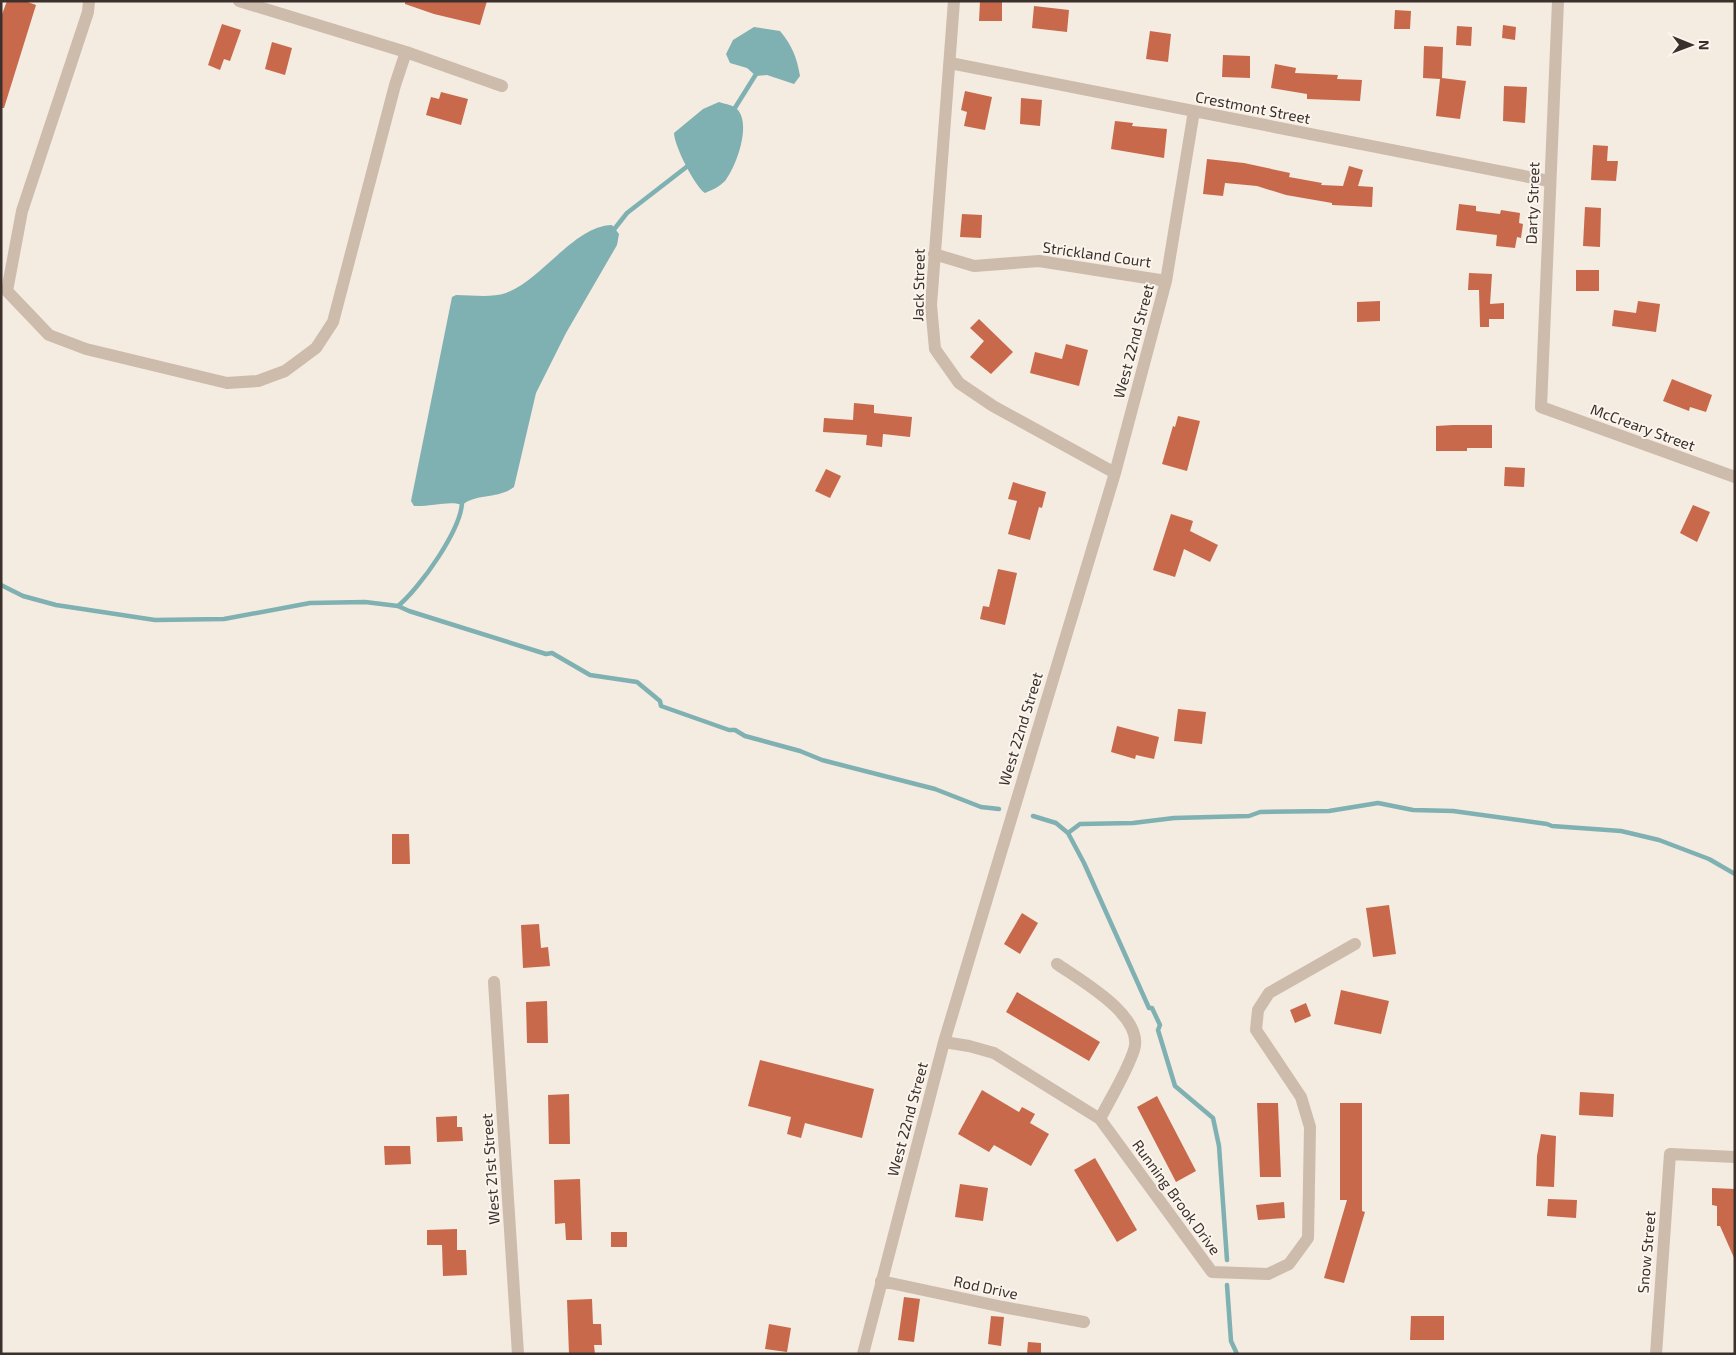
<svg xmlns="http://www.w3.org/2000/svg" width="1736" height="1355" font-family="'Exo 2',sans-serif">
  <style>
    .water { fill: #7fb0b2 }
    .lines { fill: none; stroke-linecap: round; stroke-linejoin: round }
    .stream { stroke: #7fb0b2; stroke-width: 4.5 }
    .building { fill: #c8694b }
    .street { stroke: #cdbbac; stroke-width: 12 }
    .labels { text-anchor: middle; dominant-baseline: central; stroke-width: 4; stroke-linejoin: round; paint-order: stroke }
    .street-label { font-size: 15px; fill: #3b302b; stroke: #fbf5ee }
  </style>
  <rect width="100%" height="100%" fill="#f4ebe1"/>
  <path class="water" d="M754,27L780,31C792,45 797,58 800,76L794,84L767,75L756,76L747,68L730,63L726,54L733,40Z
    M719,102C725,104 733,105 737,109C752,124 736,167 725,181C719,187 712,190 705,193C695,187 674,145 674,133L703,109Z
    M612,225L619,234L617,245L566,333L536,393L514,487C499,499 477,493 462,505C452,500 428,507 414,506L411,501L452,297L456,295C472,295 491,298 506,293C543,279 574,226 612,225Z"/>
  <g class="lines">
    <path class="stream" d="M733,111L758,71
      M612,232L627,213L689,165
      M1,585L23,596L56,605L155,620L224,619L310,603L365,602L398,606L409,611L546,654L552,653L590,675L637,682L660,701L661,706L729,730H735L745,736L800,751L822,760L935,789L981,807L999,809
      M398,606C419,589 464,527 462,499
      M1033,816L1056,823L1068,833L1084,863L1149,1008H1152L1160,1025L1158,1030L1175,1086L1213,1118L1219,1146L1227,1260
      M1068,833L1080,824L1133,823L1174,818L1249,816L1260,812L1329,811L1378,803L1413,810L1453,811L1547,824L1552,826L1621,831L1659,840L1709,859L1735,874
      M1227,1285L1231,1341L1237,1354"/>
  </g>
  <path class="building" d="M7,1H25L36,5L4,108H1V17Z
    M405,1H487L480,25L434,14L405,4Z
    M980,1H1002V21H979Z
    M1034,6L1069,10L1067,32L1032,28Z
    M1395,10L1411,11L1410,29H1394Z
    M222,24L241,30L230,61L224,59L220,70L208,65Z
    M1503,25L1516,27L1515,40L1502,38Z
    M1457,26L1472,27L1471,46L1456,45Z
    M1150,31L1171,34L1168,62L1146,59Z
    M272,42L292,48L285,75L265,69Z
    M1424,46L1443,47L1442,78L1466,81L1460,119L1436,116L1440,79L1423,78Z
    M1223,55L1250,56V78L1222,77Z
    M1275,64L1296,68L1295,73L1338,75L1337,79L1362,80L1360,101L1307,99V94L1271,88Z
    M1504,86L1527,87L1525,123L1503,121Z
    M965,91L992,97L985,130L964,126L967,112L961,110Z
    M441,92L468,99L461,125L426,115L431,97L439,99Z
    M1021,98L1042,100L1040,126L1020,124Z
    M1115,121L1133,123L1132,126L1167,129L1164,158L1111,149Z
    M1593,145L1608,146L1607,161H1618L1616,181L1591,180Z
    M1207,159L1244,163L1290,173L1289,177L1322,183L1321,185L1343,186L1349,166L1363,170L1358,186L1373,187L1372,207L1332,205V203L1286,195L1257,186L1225,183L1223,196L1203,194Z
    M1459,204L1476,206V211L1500,214L1501,210L1520,213L1519,223L1523,224L1521,238L1517,237L1515,248L1496,246L1497,235L1456,230Z
    M1585,207L1601,208L1600,247L1583,246Z
    M962,214L982,215L981,238L960,237Z
    M1576,270H1599V291H1576Z
    M1469,273L1492,274L1490,304L1504,303V319H1489V327H1480L1479,290H1468Z
    M1380,301V321L1357,322V302Z
    M1638,301L1660,304L1656,332L1612,326L1614,310L1636,313Z
    M979,319L1013,352L991,374L970,357L984,341L970,328Z
    M1066,344L1088,350L1079,386L1030,373L1035,352L1062,359Z
    M1672,379L1712,395L1706,412L1690,407L1689,411L1663,401Z
    M854,403L874,405V413L912,417L910,437L883,434L882,447L866,445L867,435L823,432L824,418L853,420Z
    M1178,416L1200,421L1187,471L1162,464L1173,426L1175,427Z
    M1453,425H1492V448H1467V451H1436V426Z
    M1505,467L1525,468L1524,487L1504,486Z
    M826,469L841,476L830,498L815,491Z
    M1013,482L1046,492L1042,508L1039,507L1030,540L1008,534L1017,501L1008,499Z
    M1693,505L1710,512L1697,542L1680,533Z
    M1171,514L1193,521L1190,531L1218,545L1210,562L1184,549L1175,577L1153,570Z
    M998,569L1017,573L1005,625L980,619L983,606L989,607Z
    M1178,709L1206,712L1202,744L1174,741Z
    M1117,726L1159,737L1154,759L1136,755L1135,759L1111,752Z
    M392,834H409L410,864H392Z
    M1389,905L1396,954L1373,957L1366,908Z
    M1022,913L1038,923L1020,954L1004,944Z
    M539,924L541,948L548,947L550,966L523,968L521,925Z
    M1341,990L1389,1001L1381,1034L1334,1024Z
    M1017,992L1100,1042L1089,1061L1006,1012Z
    M547,1001L548,1043H527L526,1002Z
    M1306,1003L1311,1016L1295,1023L1290,1010Z
    M760,1060L874,1089L862,1138L805,1123L801,1138L787,1134L791,1117L748,1106Z
    M982,1090L1019,1112L1022,1107L1035,1114L1030,1123L1049,1134L1031,1166L994,1145L989,1152L958,1134Z
    M1580,1092L1614,1094L1613,1117L1579,1115Z
    M569,1094L570,1144H549L548,1095Z
    M1157,1096L1196,1171L1176,1182L1137,1107Z
    M1257,1103H1278L1281,1177H1260Z
    M1340,1103H1362V1211L1365,1212L1344,1283L1324,1278L1347,1200H1340Z
    M457,1116V1127H462L463,1141L437,1142L436,1117Z
    M1541,1134L1556,1136L1554,1187L1536,1186L1537,1156Z
    M384,1146H410L411,1164L385,1165Z
    M1095,1158L1137,1230L1117,1242L1074,1170Z
    M580,1179L582,1240H566L565,1223L555,1224L554,1180Z
    M960,1184L988,1188L983,1221L955,1217Z
    M1712,1188L1735,1189V1260L1720,1226H1717V1206L1712,1205Z
    M1548,1199L1577,1200L1576,1218L1547,1216Z
    M1284,1202L1285,1218L1258,1220L1256,1205Z
    M457,1229V1250H466L467,1275L443,1276L442,1245H427V1230Z
    M611,1232H627V1247H611Z
    M904,1297L920,1299L914,1342L898,1340Z
    M592,1299L593,1324H601L602,1345H594L595,1354H569L567,1300Z
    M991,1316L1004,1317L1001,1346L988,1344Z
    M1411,1316H1444V1340H1410Z
    M769,1324L791,1328L787,1352L765,1349Z
    M1028,1342L1041,1343V1354H1027Z"/>
  <g class="lines">
    <path class="street" d="M89,1L88,12L22,211L7,291L49,335L86,349L227,383L258,381L285,371L316,348L333,322L395,85L406,52L239,1
      M954,1L931,305L935,349L959,383L993,406L1115,473
      M1558,1L1541,407L1735,477
      M406,52L502,86
      M950,63L1549,181
      M934,254L974,266L1039,261L1166,281
      M1057,964C1080,980 1145,1016 1134,1050C1126,1074 1111,1097 1100,1119
      M494,982L518,1354
      M944,1042L969,1046L994,1053L1100,1119L1212,1272L1268,1274L1289,1264L1308,1238L1310,1127L1301,1097L1256,1030L1258,1010L1269,993L1355,944
      M881,1281L1003,1307L1084,1322
      M863,1354L944,1042L1115,473L1166,281L1194,111
      M1656,1354L1670,1154L1735,1157"/>
  </g>
  <g class="labels">
    <g class="street-label">
      <text transform="translate(1253 107) rotate(11)">Crestmont Street</text>
      <text transform="translate(1532 203) rotate(-88)">Darty Street</text>
      <text transform="translate(1097 254) rotate(8)">Strickland Court</text>
      <text transform="translate(918 285) rotate(-89)">Jack Street</text>
      <text transform="translate(1133 341) rotate(-75)">West 22nd Street</text>
      <text transform="translate(1643 427) rotate(20)">McCreary Street</text>
      <text transform="translate(1020 729) rotate(-73)">West 22nd Street</text>
      <text transform="translate(907 1119) rotate(-75)">West 22nd Street</text>
      <text transform="translate(490 1169) rotate(-94)">West 21st Street</text>
      <text transform="translate(1177 1197) rotate(54)">Running Brook Drive</text>
      <text transform="translate(1646 1252) rotate(-85)">Snow Street</text>
      <text transform="translate(986 1287) rotate(12)">Rod Drive</text>
    </g>
  </g>
  <rect width="1736" height="1355" fill="none" stroke="#3b302b" stroke-width="5"/>
  <g transform="translate(1691 45) rotate(91)" stroke="#fbf5ee" stroke-width="4" paint-order="stroke">
  <path d="M0-4L9 19L0 12L-9 19Z" fill="#3b302b"/>
  <text y="-8" font-size="14" font-weight="bold" text-anchor="middle" fill="#3b302b">N</text>
  </g>
</svg>
